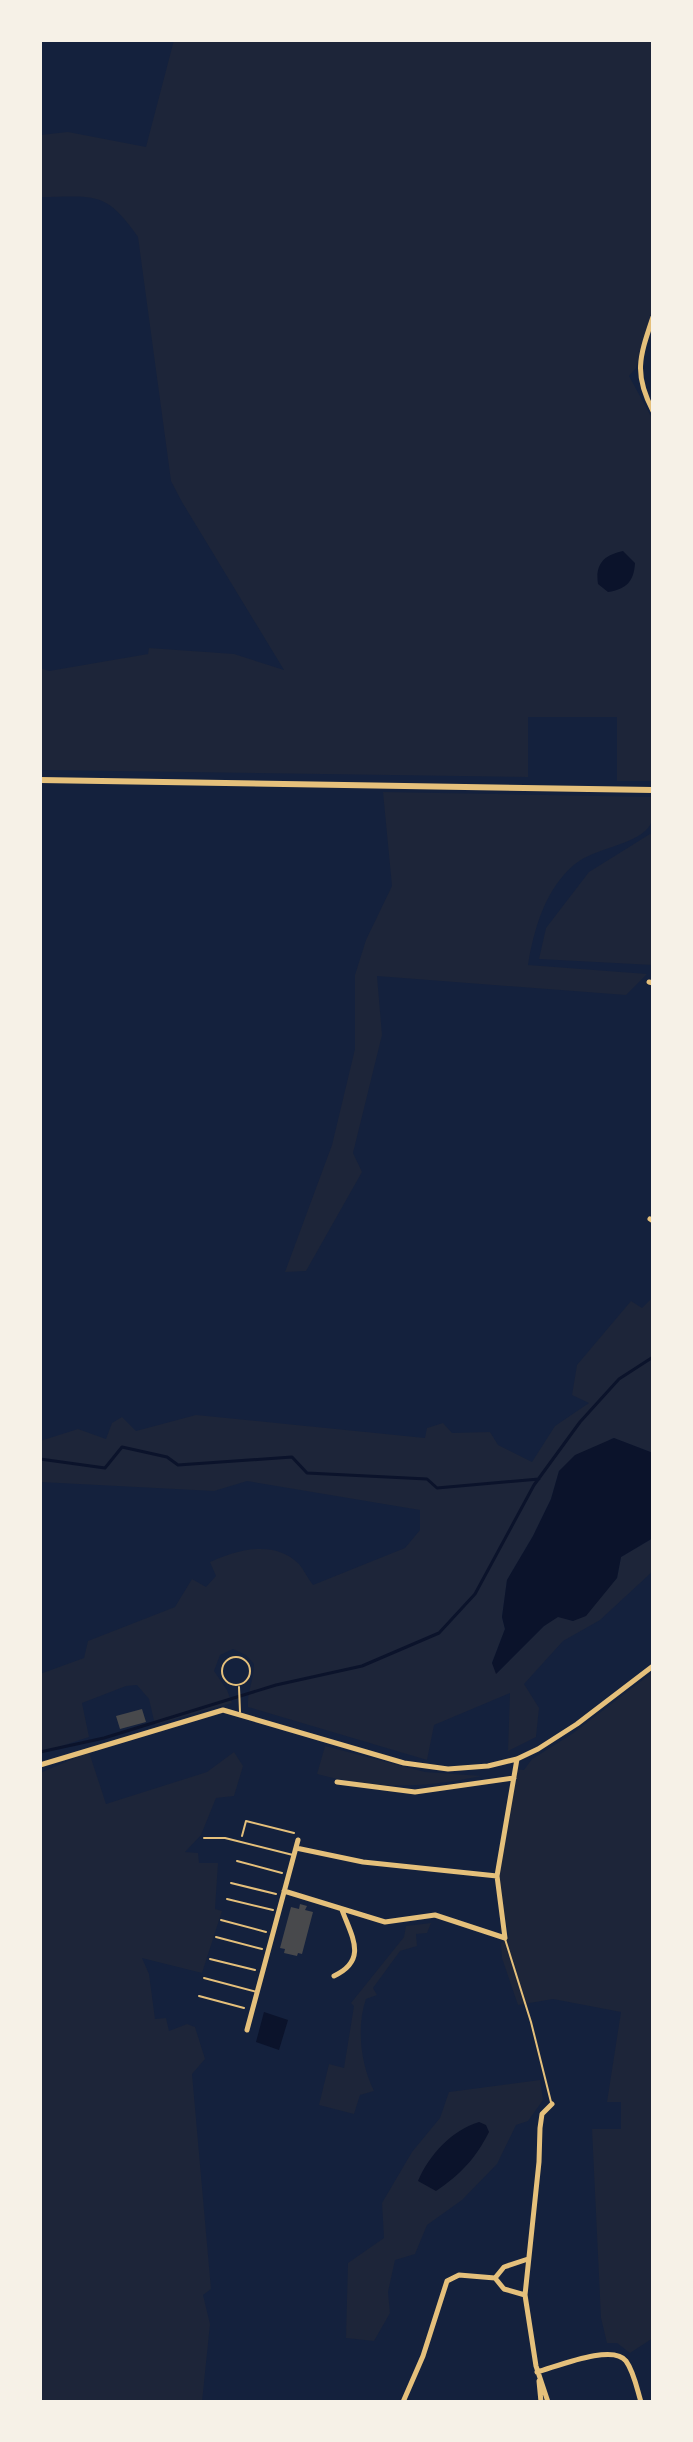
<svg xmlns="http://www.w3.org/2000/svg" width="693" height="2442" font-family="Commissioner,sans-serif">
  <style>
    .green { fill: #1d2539 }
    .water { fill: #0b132b }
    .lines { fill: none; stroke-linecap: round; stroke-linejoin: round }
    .stream { stroke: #0b132b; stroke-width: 3 }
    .building { fill: #48494c }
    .path { stroke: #e5c07b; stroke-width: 2 }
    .service { stroke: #e5c07b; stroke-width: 2 }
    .minor { stroke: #e5c07b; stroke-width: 5 }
    .tertiary { stroke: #e5c07b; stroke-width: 6 }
  </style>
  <rect width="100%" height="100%" fill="#14213d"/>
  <path class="green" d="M174,40H653V310L636,368L629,376L653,420V781H617V717H528V777L40,770V668L49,671L148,654L149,648L234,654L284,670L182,502L171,481L138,237C105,189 93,197 40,197V135L68,132L146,147Z
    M383,792L653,797C653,807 655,820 648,828C634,845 595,848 575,864C545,889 534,929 528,965L647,974L626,995L377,976L382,1035L353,1153L362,1172L306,1271L285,1272L332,1145L355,1049V975L366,940L392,886Z
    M650,834L653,835L651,944L653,965L539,959L546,928L589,872Z
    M653,1297V1453L613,1438L559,1471L551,1499L533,1536L507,1580L502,1617L505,1629L492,1663L497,1673L544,1626L558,1616L573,1621L617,1578L621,1557L653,1538V1571L600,1620L563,1641L524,1684L539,1708L536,1737L508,1751L510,1693L434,1725L427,1760L248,1707C247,1690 254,1681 254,1664L246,1655L233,1649L220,1655L214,1671L227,1690L232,1703L155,1725L149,1699L137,1685L126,1686L82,1703L89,1737L40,1753V1674L84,1658L88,1641L175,1607L192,1579L206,1587L216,1576L210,1562C237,1550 274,1539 299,1564C304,1570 308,1579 313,1585L405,1548L420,1530V1510L247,1481L214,1491L40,1482V1441L78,1429L106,1439L112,1423L122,1417L136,1431L196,1415L425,1438L427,1428L443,1423L452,1433L490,1432L498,1445L532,1462L555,1426L589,1403L572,1395L577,1365L631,1301L642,1308Z
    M653,1672V2338L630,2353L617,2343H607L601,2318L592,2129H621V2102H607L621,2012L553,1999L518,2005L502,1958L501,1943L509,1937L497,1876L515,1769L524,1770L532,1759L572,1734Z
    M325,1746L425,1772L482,1776C422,1788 376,1790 317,1774Z
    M89,1752L106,1804L207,1772L234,1752L243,1766L234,1796L216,1798L201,1835L185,1852L198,1853L199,1863H218L215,1909L222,1911L202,1973L142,1958L149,1974L155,2019L166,2018L169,2031L187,2024L195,2027L205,2059L192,2074L211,2289L203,2295L210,2324L202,2402H40V1773Z
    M431,1923L427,1933L416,1934L417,1946L400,1951L373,1988L377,1995L366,1999C356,2027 361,2065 374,2091L360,2095L354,2114L319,2105L329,2064L344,2068L354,2006L351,2003L404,1937L406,1926Z
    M540,2080L543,2100L528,2121L516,2125L497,2164L462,2200L427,2225L415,2254L395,2260L388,2292L390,2313L374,2341L346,2338L348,2263L384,2238L382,2203L412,2152L440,2118L449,2092Z"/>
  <path class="water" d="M623,551L635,563C634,581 627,589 608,592L598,584C595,564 604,555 623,551Z
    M614,1438L653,1453V1538L621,1557L617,1578L586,1616L573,1621L558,1617L544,1626L496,1674L492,1663L505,1629L502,1617L507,1580L533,1536L551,1499L559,1471L575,1455Z
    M264,2012L288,2020L279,2050L256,2042Z
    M479,2122L486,2125L489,2132C476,2158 460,2175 436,2191L418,2181C429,2155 452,2130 479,2122Z"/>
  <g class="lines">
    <path class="stream" d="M40,1459L105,1468L122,1447L167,1457L178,1465L292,1457L307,1473L427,1479L437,1488L539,1479
      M40,1752L104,1738L276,1685L362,1666L439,1633L475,1594L534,1485L580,1422L619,1379L653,1357"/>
  </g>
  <path class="building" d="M142,1709L146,1722L120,1729L116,1716Z
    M300,1904L307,1906L305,1910L313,1912L302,1954L298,1953L297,1956L284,1953L285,1949L280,1948L291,1907L299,1909Z"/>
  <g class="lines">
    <path class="path" d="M242,1836L246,1821L294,1833
      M237,1861L282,1873
      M231,1883L276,1894
      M227,1899L273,1910
      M221,1920L266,1932
      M216,1937L262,1949
      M210,1959L255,1970
      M199,1996L244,2008"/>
    <path class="service" d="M222 1671a14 14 0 1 1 28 0a14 14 0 1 1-28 0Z
      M239,1687L240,1712
      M204,1838H225L293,1855
      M505,1939L531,2022L551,2102
      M204,1978L257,1992"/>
    <path class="minor" d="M653,317C640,356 633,373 653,411
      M649,982L653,983
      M650,1219L653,1221
      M40,1765L223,1710L404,1763L448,1769L488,1766L517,1759L538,1749L577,1724L653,1666
      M337,1782L415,1792L514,1778
      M296,1848L363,1862L497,1876
      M284,1891L385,1922L435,1915L505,1938L497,1876L517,1759
      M334,1976C368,1960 352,1937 342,1910
      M247,2030L298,1840
      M495,2278L504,2267L528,2259
      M537,2372C556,2367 613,2343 626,2361C634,2372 637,2389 641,2402
      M539,2381L541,2402
      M403,2402L423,2356L447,2281L459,2275L495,2278L504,2289L525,2295
      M548,2402L536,2366L525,2295L539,2162L540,2128L542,2114L552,2104"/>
    <path class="tertiary" d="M40,780L653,790"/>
  </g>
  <rect width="693" height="2442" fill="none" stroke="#f6f1e7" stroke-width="84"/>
</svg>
